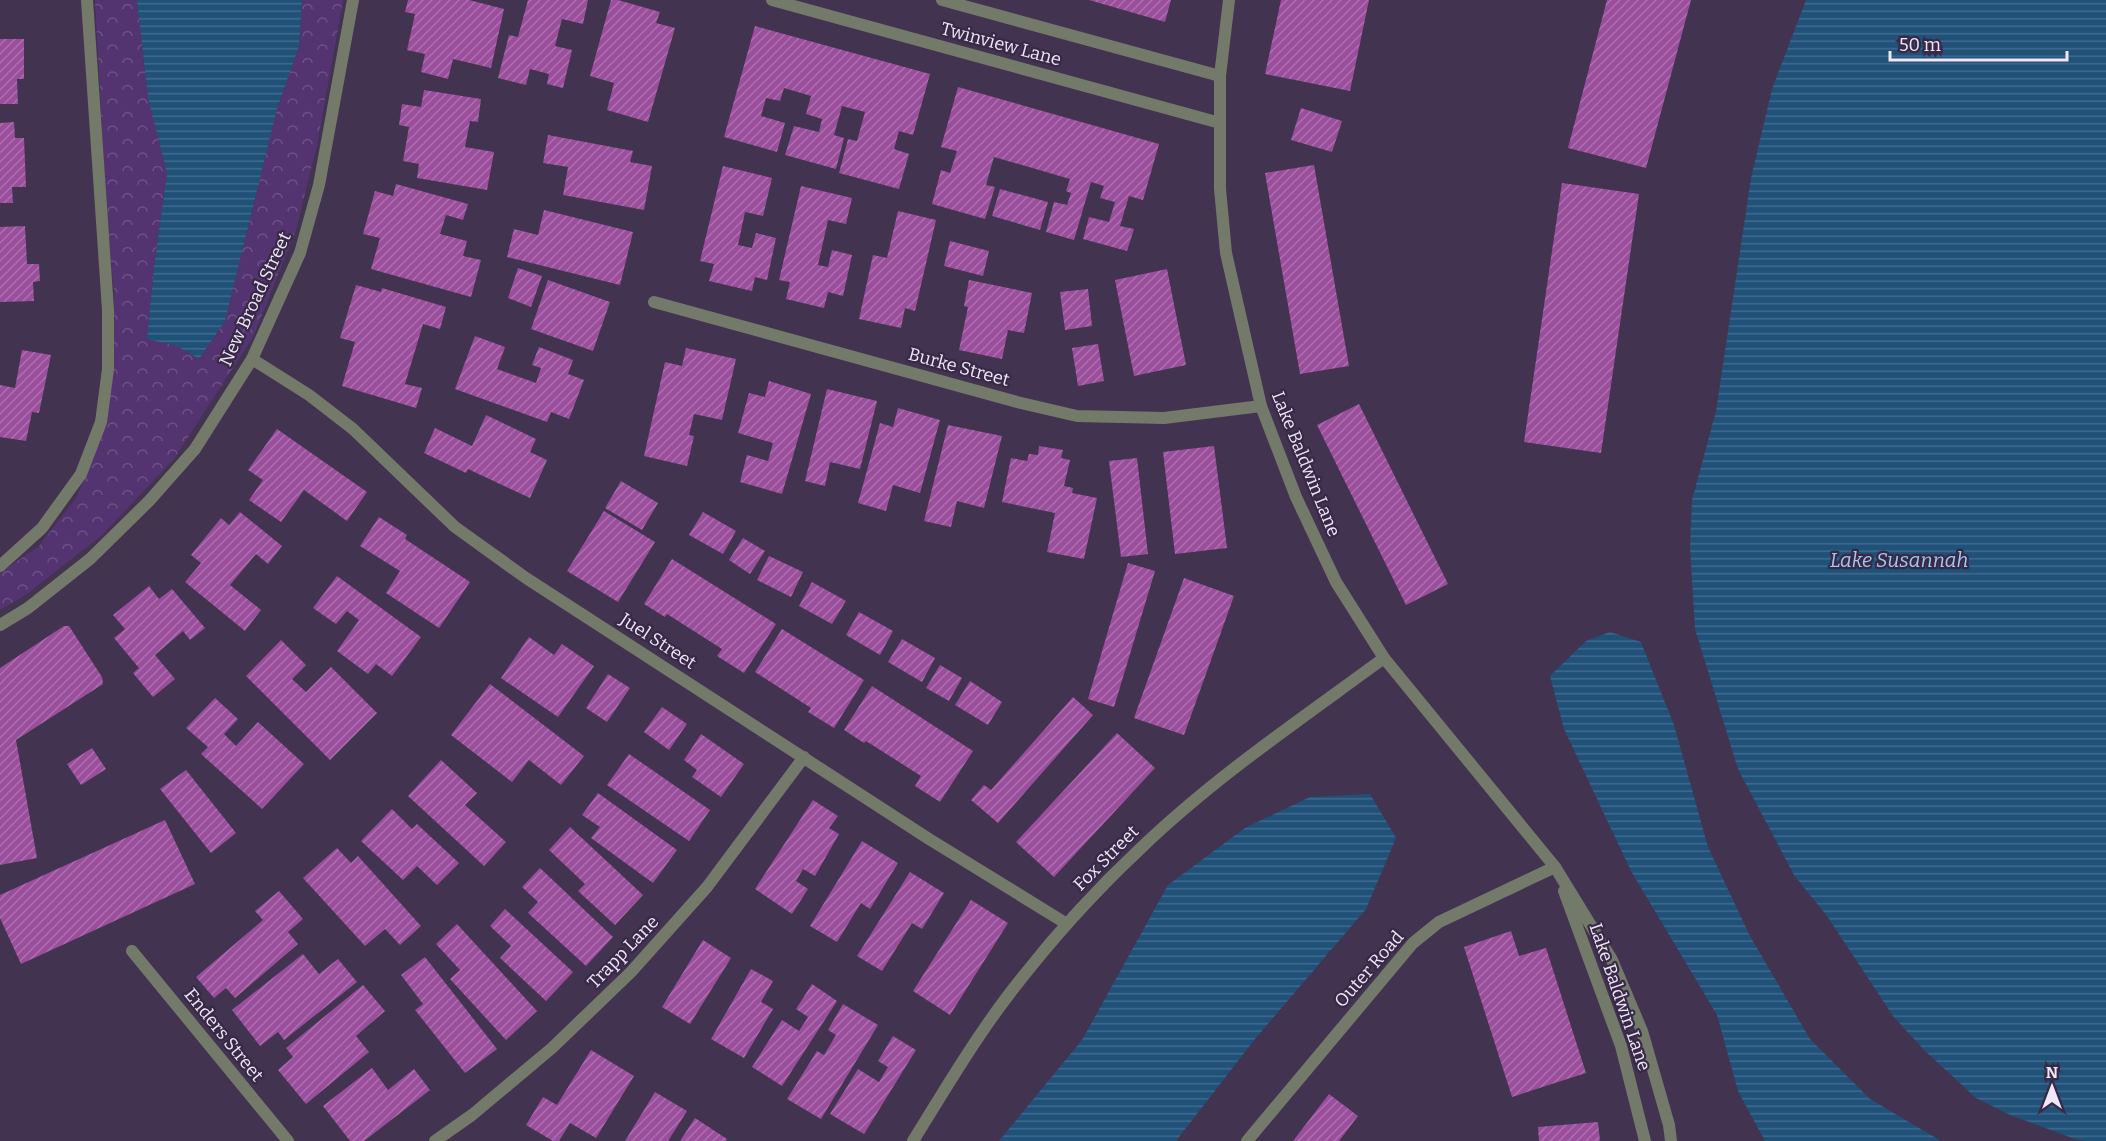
<svg xmlns="http://www.w3.org/2000/svg" width="2106" height="1141" font-family="Bitter,serif">
  <style>
    .park { fill: url(#park-crowns) }
    .water { fill: url(#water-rules) }
    .building { fill: url(#building-hatch) }
    .lines { fill: none; stroke-linecap: round; stroke-linejoin: round }
    .minor { stroke: #737a6a; stroke-width: 12 }
    .tertiary { stroke: #737a6a; stroke-width: 12 }
    .labels { text-anchor: middle; dominant-baseline: central; stroke-width: 4.5; stroke-linejoin: round; paint-order: stroke }
    .street-label { font-size: 18px; fill: #efe6f9; stroke: #382946 }
    .water-label { font-size: 20px; font-style: italic; fill: #a1c9f0; stroke: #382946 }
  </style>
  <defs>
    <pattern id="park-crowns" width="20" height="18" patternUnits="userSpaceOnUse" patternTransform="scale(1.5)"><rect width="20" height="18" fill="#543470"/><path d="M2 6a3 3 0 1 1 6 0M12 15a3 3 0 1 1 6 0" fill="none" stroke="#6d5185"/></pattern>
    <pattern id="water-rules" width="6" height="5" patternUnits="userSpaceOnUse" patternTransform="scale(1.5)"><rect width="6" height="5" fill="#205179"/><path d="M0 2.5h6" fill="none" stroke="#416a8d"/></pattern>
    <pattern id="building-hatch" width="6" height="6" patternUnits="userSpaceOnUse" patternTransform="scale(1.5)"><rect width="6" height="6" fill="#9a4e9b"/><path d="M-1 1l2-2M0 6l6-6M5 7l2-2" fill="none" stroke="#ad70af"/></pattern>
  </defs>
  <rect width="100%" height="100%" fill="#423351"/>
  <path class="park" d="M95,0H137L148,98L167,173L154,267L147,339L177,346L199,359L225,321L277,109L299,46L302,0H343L317,145L296,230L253,337L174,459L102,535L27,594L0,610V573L39,546L76,498L106,426L114,364V292L106,204Z"/>
  <path class="water" d="M137,0H302L299,46L277,109L225,321L199,359L177,346L147,339L154,267L167,173L148,98Z
    M1806,0H2106V1141H2086L2075,1139L2010,1115L1976,1098L1924,1050L1893,1016L1827,916L1794,875L1738,769L1695,629L1690,547L1692,500L1716,411L1751,178L1772,89Z
    M1610,632L1641,642L1674,725L1708,847L1750,936L1810,1039L1870,1099L1941,1141H1765L1738,1091L1717,1015L1631,871L1564,729L1550,676L1586,641Z
    M1370,794L1396,838L1366,909L1255,1039L1176,1141H999L1082,1040L1168,885L1245,828L1310,797Z"/>
  <path class="building" d="M408,0H469L504,9L491,68L453,59L448,79L421,72L425,54L407,50L415,14L405,12Z
    M528,0H588L583,24L562,19L555,46L572,50L563,88L547,84L549,74L530,69L526,85L498,78L509,35L518,37Z
    M611,0H618L660,12L656,23L675,28L648,122L607,110L614,83L590,76Z
    M1089,0H1171L1165,22Z
    M1281,0H1369L1350,91L1265,74Z
    M1607,0H1691L1646,168L1568,148Z
    M755,26L930,74L913,135L899,131L894,149L909,154L899,189L839,173L848,139L857,141L865,112L842,106L834,135L844,138L836,169L785,155L794,126L819,132L822,119L806,114L811,96L784,88L780,101L766,98L761,116L785,123L777,152L724,137Z
    M0,39H24V79H17L18,104H0Z
    M958,87L1159,144L1143,200L1129,196L1120,226L1134,229L1127,251L1083,239L1089,217L1109,222L1115,202L1100,198L1104,186L1091,182L1074,240L1046,232L1054,202L1067,205L1071,193L1066,191L1070,179L994,157L986,185L995,187L985,219L932,204L941,170L950,173L957,151L941,147Z
    M424,90L481,99L478,122L470,121L465,147L494,152L487,190L417,178L419,164L403,161L409,127L399,125L402,104L421,107Z
    M1301,108L1342,121L1332,152L1291,140Z
    M14,122L15,138H24L26,187H12L13,203H0V123Z
    M548,135L633,151L630,162L652,166L644,210L563,195L568,167L543,163Z
    M1314,165L1349,366L1300,374L1265,173Z
    M723,166L772,178L763,216L745,212L738,245L752,248L756,233L776,238L767,280L755,277L752,291L709,281L714,264L700,261Z
    M1562,183L1639,194L1601,453L1524,442Z
    M396,184L468,204L463,220L446,215L440,234L467,241L463,256L481,260L471,297L371,269L380,238L363,234L375,191L393,196Z
    M801,186L852,198L846,224L828,220L818,265L828,267L832,250L852,255L843,296L828,292L824,308L786,299L790,282L779,280Z
    M1000,189L1048,202L1040,230L992,216Z
    M544,210L633,232L620,285L507,257L514,229L538,235Z
    M898,211L936,220L915,311L905,308L901,328L859,319L873,255L887,258Z
    M25,226L27,264H39L40,281L33,282L34,301L0,302V227Z
    M950,241L989,251L983,276L944,266Z
    M518,268L542,276L531,307L508,298Z
    M1167,269L1186,365L1134,376L1115,280Z
    M548,280L610,302L593,351L531,329Z
    M969,280L1032,293L1024,333L1008,330L1002,359L959,350L968,307L964,306Z
    M356,285L381,292L382,288L446,307L440,329L423,324L405,384L422,388L416,408L342,386L355,342L340,338Z
    M1088,289L1092,326L1065,330L1060,292Z
    M475,336L505,347L497,369L536,383L541,368L532,365L539,347L573,360L568,374L584,380L569,419L551,412L547,422L455,389Z
    M1098,344L1104,381L1078,386L1072,348Z
    M686,348L736,359L722,420L694,414L689,435L694,436L687,466L644,456L665,362L682,366Z
    M22,350L51,355L39,413L32,412L26,441L0,437V385L15,388Z
    M769,381L811,394L782,494L740,482L747,455L768,461L773,443L738,433L749,393L765,397Z
    M827,389L877,401L860,469L830,462L825,486L805,481Z
    M1359,404L1448,584L1406,605L1317,425Z
    M898,408L940,420L920,493L893,485L886,511L858,503L880,423L893,427Z
    M486,415L536,439L530,452L547,460L530,498L468,469L466,473L424,453L435,428L472,446Z
    M948,425L1002,436L984,508L957,501L951,527L924,521Z
    M277,429L367,492L347,521L304,490L281,522L249,500L263,480L248,470Z
    M1039,446L1063,450L1061,458L1070,460L1064,486L1073,488L1072,493L1097,498L1084,559L1047,552L1055,513L1002,502L1011,458L1027,461L1029,454L1038,455Z
    M1214,446L1227,548L1175,554L1163,452Z
    M1137,458L1148,554L1121,557L1109,461Z
    M621,481L658,503L642,530L605,508Z
    M604,511L655,542L618,602L567,571Z
    M240,512L282,546L268,564L256,554L230,585L261,610L245,631L185,582L201,563L191,555L221,518L229,525Z
    M703,512L736,531L723,554L689,535Z
    M379,517L407,535L405,539L470,582L439,628L386,593L400,571L360,546Z
    M743,538L765,551L750,574L729,560Z
    M769,556L803,572L791,597L757,580Z
    M672,559L776,624L744,673L717,656L722,649L667,614L665,617L644,604Z
    M1128,563L1155,571L1114,707L1088,699Z
    M337,576L421,637L392,676L376,664L368,674L337,651L359,620L347,611L336,624L313,608Z
    M1184,578L1234,596L1184,735L1134,718Z
    M812,582L846,601L832,624L799,606Z
    M149,586L159,599L172,589L205,628L190,640L183,631L155,655L175,679L153,697L133,673L139,668L114,638L125,629L113,615Z
    M859,612L893,631L880,655L846,635Z
    M64,626H69L102,677L103,684L16,740L37,858L0,865V668Z
    M782,629L864,680L834,728L808,712L811,708L755,672Z
    M529,637L554,655L562,644L594,666L558,717L501,678Z
    M902,639L935,658L922,682L888,662Z
    M281,640L306,665L292,679L306,692L331,667L377,713L330,760L246,676Z
    M940,665L962,678L949,701L926,688Z
    M608,674L630,688L607,722L586,708Z
    M970,681L1002,702L988,725L955,705Z
    M490,684L584,756L561,785L529,760L512,782L451,735Z
    M872,686L973,751L940,802L915,786L921,776L866,741L864,743L844,730Z
    M1073,697L1093,715L998,823L971,800L984,785L991,790Z
    M215,698L238,719L224,734L236,746L258,722L304,764L262,809L201,754L208,747L186,728Z
    M662,707L687,724L669,750L644,732Z
    M1117,733L1155,768L1054,877L1016,842Z
    M701,734L744,764L721,797L692,777L697,770L684,760Z
    M92,748L106,769L81,785L67,764Z
    M629,754L710,810L689,841L607,785Z
    M441,760L477,793L465,805L506,842L484,866L408,796Z
    M186,770L236,833L211,853L160,789Z
    M598,793L677,850L653,883L591,838L600,827L582,815Z
    M813,800L838,816L829,828L839,834L815,876L803,869L796,881L808,889L792,914L755,889Z
    M392,809L412,829L417,824L459,863L437,885L417,866L403,880L361,841Z
    M165,820L195,884L21,964L0,918V895Z
    M570,827L643,895L615,925L578,891L585,884L549,850Z
    M862,841L898,863L870,909L861,903L837,942L810,926Z
    M337,848L351,863L358,856L421,926L400,945L385,929L365,946L303,878Z
    M540,868L613,937L586,966L528,913L538,902L522,887Z
    M910,872L944,893L922,929L912,923L882,971L857,956Z
    M279,891L303,919L288,932L298,944L235,998L226,988L214,998L196,977L263,920L255,911Z
    M971,900L1008,923L950,1015L913,991Z
    M505,909L573,972L546,1001L500,958L511,946L490,926Z
    M457,924L537,1011L506,1040L450,979L460,970L436,944Z
    M1511,931L1519,956L1546,948L1586,1073L1512,1097L1464,947Z
    M703,940L731,958L690,1024L662,1007Z
    M303,954L319,974L338,959L357,982L284,1040L278,1032L260,1046L232,1010Z
    M425,957L497,1049L465,1073L415,1010L423,1004L401,975Z
    M751,969L773,981L761,1002L773,1009L744,1058L711,1039Z
    M812,984L837,1001L782,1086L752,1067L782,1020L799,1031L808,1017L796,1009Z
    M363,985L385,1011L356,1036L369,1052L306,1104L278,1070L293,1057L286,1048Z
    M843,1004L878,1025L821,1119L787,1099L817,1051L824,1055L836,1035L828,1030Z
    M893,1036L916,1050L864,1134L830,1114L858,1069L879,1082L888,1067L878,1061Z
    M591,1050L634,1076L596,1138L570,1123L559,1141H553L526,1125L543,1097L557,1105Z
    M372,1068L388,1090L414,1069L430,1090L364,1141H350L323,1106Z
    M655,1092L687,1111L668,1141H625Z
    M1329,1094L1358,1116L1339,1141H1293Z
    M695,1118L727,1139L726,1141H680Z
    M1598,1122L1600,1141H1539L1538,1127Z"/>
  <g class="lines">
    <path class="minor" d="M772,0L1220,123
      M942,0L1220,76
      M654,302L1017,402L1077,416L1164,418L1261,406
      M252,359L309,395L353,429L455,527L526,578L929,839L1067,924
      M132,951L288,1141
      M435,1141L472,1115L552,1048L631,972L707,887L804,757
      M913,1141C944,1091 974,1040 1010,993C1049,942 1094,892 1141,848C1215,777 1301,719 1384,658
      M1247,1141L1413,943L1439,922L1555,867"/>
    <path class="tertiary" d="M1229,0L1220,76V189L1226,253L1261,406L1296,497L1336,582L1384,658L1555,867L1612,960L1642,1031L1669,1125L1671,1141
      M0,566L42,528L81,474L101,422L108,369V310L87,0
      M0,625L28,608L90,559L149,501L195,449L252,359L300,253L319,185L353,0
      M1564,891L1621,1046L1645,1141"/>
  </g>
  <g class="labels">
    <g class="street-label">
      <text transform="translate(1001 44) rotate(15)">Twinview Lane</text>
      <text transform="translate(255 299) rotate(-65)">New Broad Street</text>
      <text transform="translate(959 367) rotate(15)">Burke Street</text>
      <text transform="translate(1306 464) rotate(68)">Lake Baldwin Lane</text>
      <text transform="translate(658 641) rotate(33)">Juel Street</text>
      <text transform="translate(1106 858) rotate(-45)">Fox Street</text>
      <text transform="translate(623 952) rotate(-46)">Trapp Lane</text>
      <text transform="translate(1369 969) rotate(-49)">Outer Road</text>
      <text transform="translate(1620 997) rotate(71)">Lake Baldwin Lane</text>
      <text transform="translate(224 1035) rotate(51)">Enders Street</text>
    </g>
    <g class="water-label">
      <text x="1899" y="560">Lake Susannah</text>
    </g>
  </g>
  <g transform="translate(2052 1087)" stroke="#382946" stroke-width="4.5" paint-order="stroke">
  <path d="M0-4.5L10 22L0 15L-10 22Z" fill="#efe6f9"/>
  <text y="-9" font-size="16" font-weight="bold" text-anchor="middle" fill="#efe6f9">N</text>
  </g>
  <path d="M1890 51v9h177v-9" fill="none" stroke="#efe6f9" stroke-width="3"/>
  <text x="1899" y="51" font-size="18" fill="#efe6f9" stroke="#382946" stroke-width="4.5" paint-order="stroke">50 m</text>
</svg>
